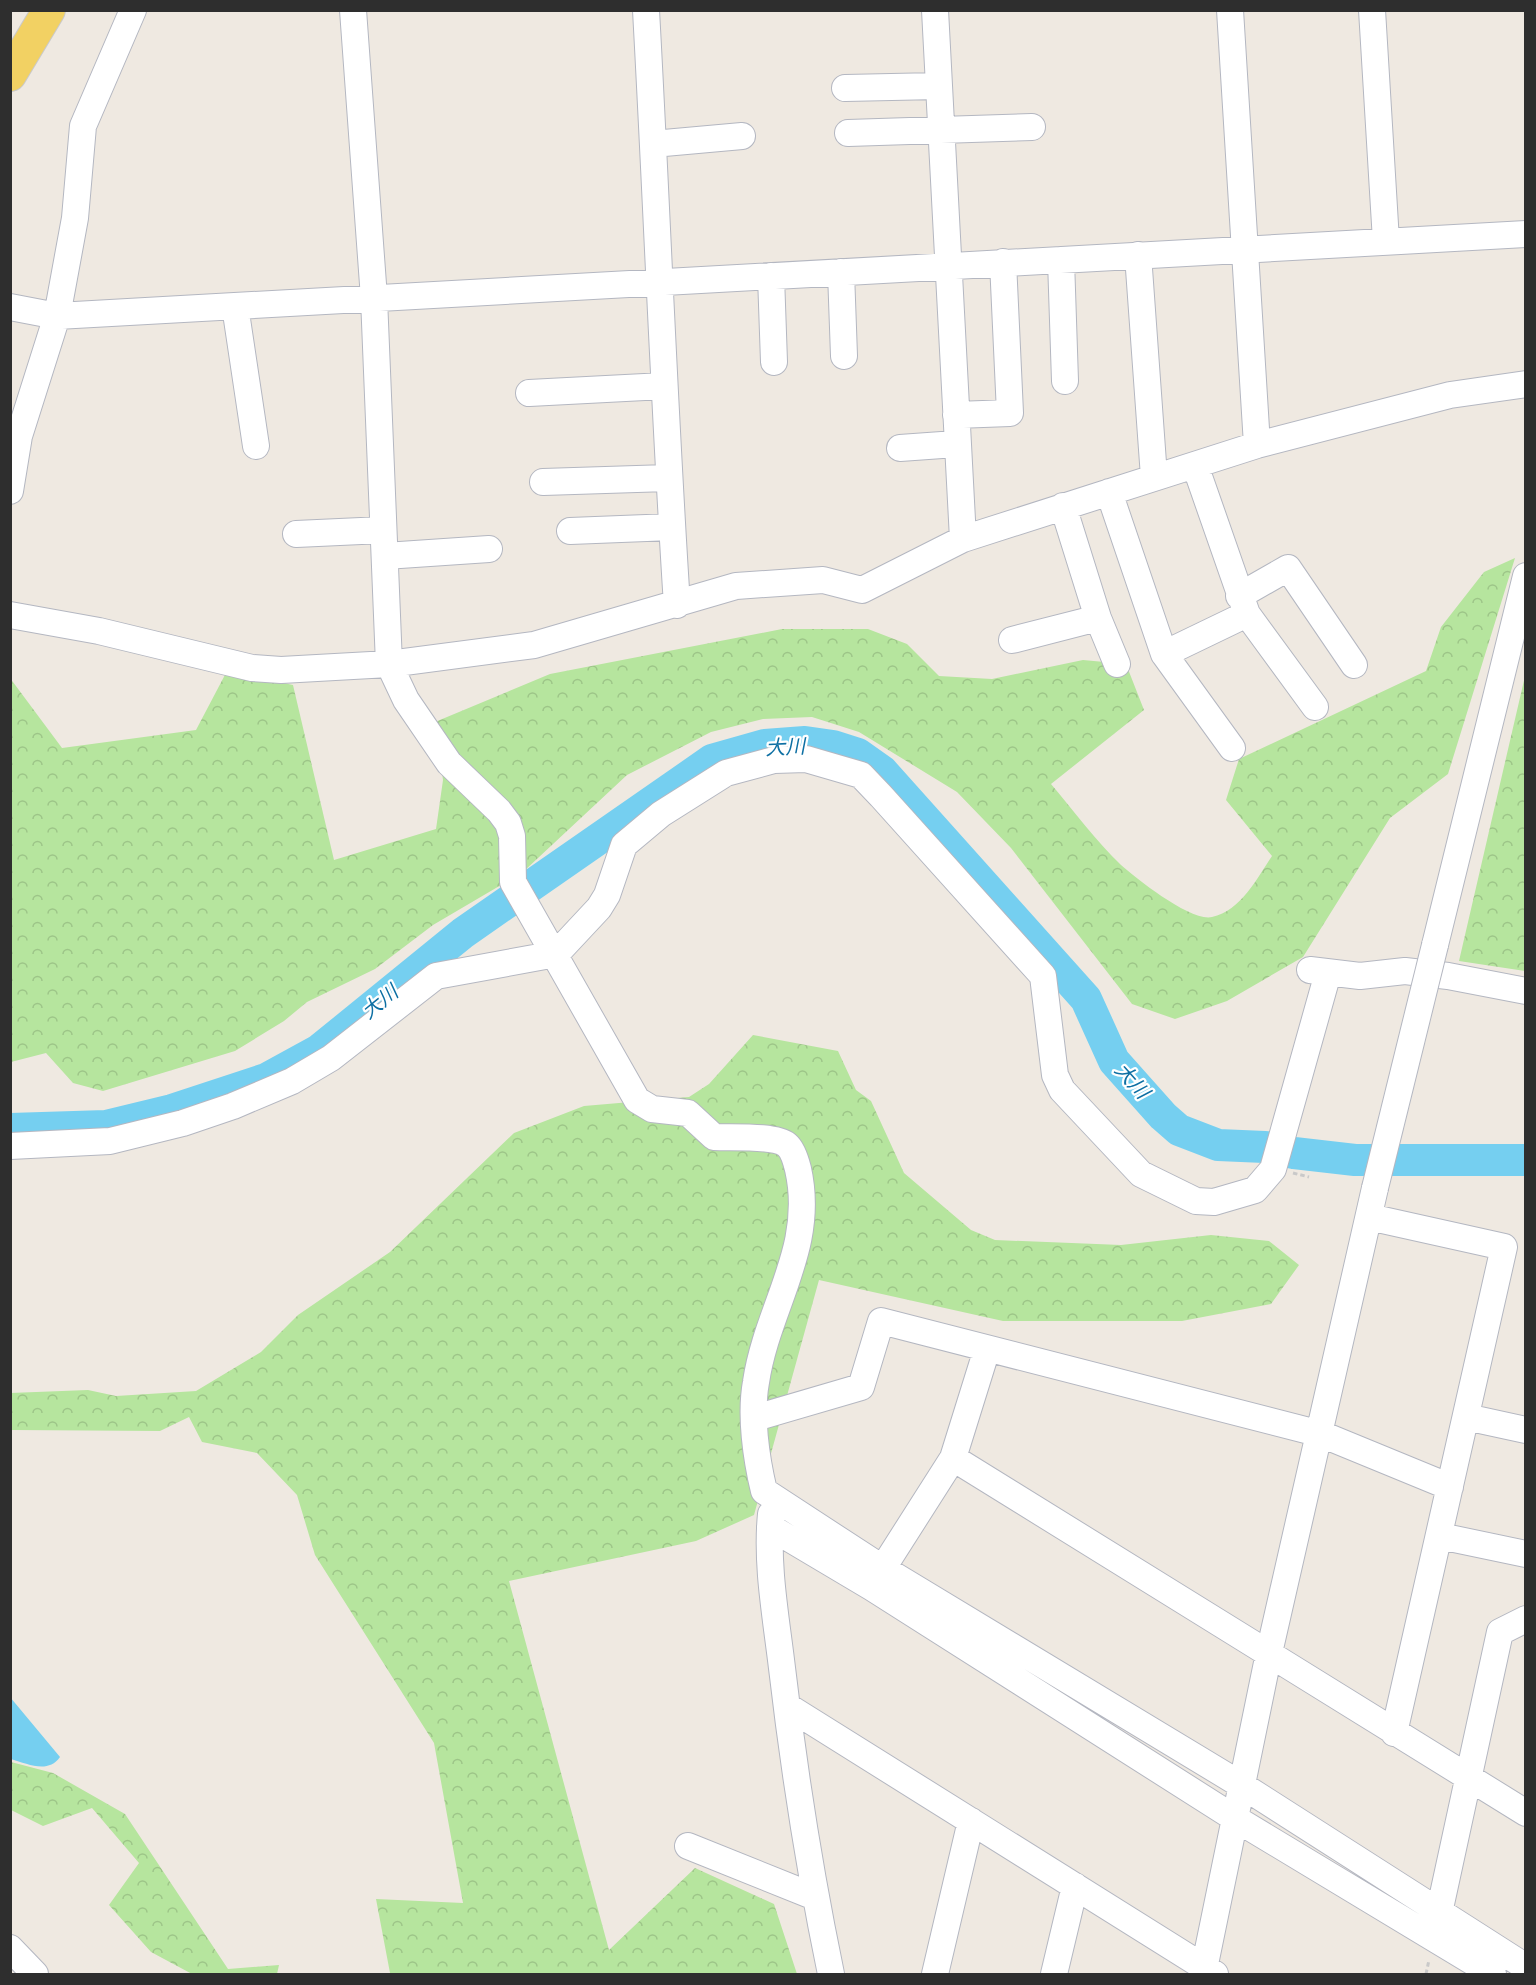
<svg xmlns="http://www.w3.org/2000/svg" width="1536" height="1985" font-family="'Golos Text','Noto Sans JP',sans-serif">
  <style>
    .forest { fill: url(#forest-crowns) }
    .water { fill: #75cff0 }
    .lines { fill: none; stroke-linecap: round; stroke-linejoin: round }
    .river { stroke: #75cff0; stroke-width: 32 }
    .minor-casing { stroke: #b4b7c1; stroke-width: 28 }
    .major-casing { stroke: #c9c9c9; stroke-width: 34 }
    .path { stroke: #c9c9c9; stroke-width: 3; stroke-dasharray: 4.5 3; stroke-linecap: butt }
    .minor { stroke: #fff; stroke-width: 26 }
    .major { stroke: #f2d163; stroke-width: 32 }
    .minor-bridge-casing { stroke: #b4b7c1; stroke-width: 28; stroke-linecap: butt }
    .minor-bridge { stroke: #fff; stroke-width: 26 }
    .labels { text-anchor: middle; dominant-baseline: central; stroke-width: 4.5; stroke-linejoin: round; paint-order: stroke }
    .water-label { font-size: 20px; font-style: italic; fill: #0d6fa3; stroke: #fff }
  </style>
  <defs>
    <pattern id="forest-crowns" width="20" height="18" patternUnits="userSpaceOnUse" patternTransform="scale(1.5)"><rect width="20" height="18" fill="#b6e59e"/><path d="M2 6a3 3 0 1 1 6 0M12 15a3 3 0 1 1 6 0" fill="none" stroke="#9dc588"/></pattern>
  </defs>
  <rect width="100%" height="100%" fill="#efe9e1"/>
  <path class="forest" d="M1515,558L1448,774L1390,818L1303,957L1227,1001L1175,1019L1132,1004L1011,848L957,792L859,732L812,717L763,719L711,732L627,775L523,872L433,925L375,969L307,1002L284,1021L235,1051L103,1091L73,1083L46,1053L11,1062L10,678L62,748L196,730L227,671L293,685L334,860L436,829L443,780L435,722L550,674L782,629H868L907,644L939,676L992,679L1083,660L1126,664L1144,710L1051,784C1074,811 1096,841 1121,865C1137,879 1191,922 1212,917C1241,911 1257,878 1272,856L1226,800L1239,759L1426,671L1441,627L1484,572Z
    M1525,676V971L1459,961Z
    M753,1035L838,1051L856,1090L871,1101L904,1173L971,1230L995,1240L1121,1245L1211,1235L1269,1241L1299,1265L1271,1304L1182,1321H1003L819,1280L754,1515L696,1541L509,1581L609,1950L695,1868L774,1904L797,1974H393L390,1973L376,1899L463,1903L434,1743L315,1555L297,1495L257,1453L202,1442L189,1417L160,1431L11,1430L10,1393L88,1390L116,1396L196,1391L261,1352L298,1315L390,1252L514,1133L584,1106L689,1097L709,1084Z
    M11,1762L53,1773L125,1814L228,1969L279,1965L277,1974H192L151,1952L109,1905L139,1863L92,1808L43,1826L11,1810Z"/>
  <path class="water" d="M10,1697L60,1757C48,1774 28,1764 11,1759Z"/>
  <g class="lines">
    <path class="river" d="M10,1129L106,1126L172,1110L266,1079L319,1050L463,933L712,760L765,745L805,742L833,746L858,754L882,771L1086,999L1114,1061L1163,1116L1179,1130L1218,1145L1265,1147L1294,1153L1355,1160H1526"/>
    <defs>
      <path id="minor" d="M353,10L374,298L389,664L406,700L449,763L499,811L508,823L512,836L513,882L637,1100L652,1109L688,1113L714,1137C730,1138 775,1135 787,1145C793,1150 796,1161 798,1169C816,1248 767,1307 756,1382C750,1415 756,1458 764,1491L882,1568L1243,1786L1526,1967
        M646,10C657,209 664,407 677,605
        M935,10L963,539
        M1230,10L1257,445
        M1372,10L1386,241
        M845,88L938,86
        M848,133L1032,127
        M653,144L742,136
        M1138,255L1154,477
        M1061,260L1065,381
        M841,272L844,356
        M771,276L774,362
        M235,306L256,446
        M10,307L57,316L1526,234
        M529,393L664,386
        M956,415L1010,413L1003,262
        M900,448L956,444
        M1195,465L1247,614L1315,707
        M543,482L668,478
        M10,491L19,436L57,316L75,218L83,126L133,10
        M1109,492L1164,654L1232,748
        M1063,506L1098,618L1117,664
        M570,531L672,527
        M296,534L383,530
        M385,556L489,549
        M1239,596L1288,568L1354,665
        M10,615L99,631L252,668L281,670L389,664L534,645L736,586L823,580L862,590L963,539L1257,445L1450,395L1526,384
        M1012,640L1098,618
        M1164,654L1247,614
        M1435,945L1526,576
        M1310,970L1360,976L1405,971L1448,976L1526,991
        M10,1146L110,1141L183,1123L233,1106L292,1081L331,1058L436,976L556,954L599,908L607,895L624,845L661,814L726,773L774,760L806,759L861,775L881,796L1043,976L1055,1075L1062,1090L1141,1174L1196,1201L1214,1202L1255,1190L1273,1169L1328,973
        M1369,1217L1504,1247L1394,1733
        M1466,1417L1526,1430
        M755,1418L861,1387L881,1321L1321,1434L1450,1487
        M953,1458L1526,1813
        M771,1514C766,1565 776,1617 782,1668C794,1771 810,1873 831,1974
        M770,1527L871,1587L1236,1819L1493,1974
        M1440,1536L1526,1554
        M874,1582L953,1458L987,1349
        M787,1706L1215,1974
        M688,1846L815,1897
        M1439,1913L1500,1632L1526,1619
        M10,1948L35,1974
        M935,1974L971,1821
        M1054,1974L1075,1886
        M1203,1974L1269,1653L1375,1188"/>
      <path id="major" d="M10,75L49,10"/>
    </defs>
    <use href="#minor" class="minor-casing"/>
    <use href="#major" class="major-casing"/>
    <path class="path" d="M1293,1173L1309,1177
      M1426,1974L1429,1960"/>
    <use href="#minor" class="minor"/>
    <use href="#major" class="major"/>
    <defs>
      <path id="minor-bridge" d="M1375,1188L1435,945"/>
    </defs>
    <use href="#minor-bridge" class="minor-bridge-casing"/>
    <use href="#minor-bridge" class="minor-bridge"/>
  </g>
  <g class="labels">
    <g class="water-label">
      <text transform="translate(785 746) rotate(-3)">大川</text>
      <text transform="translate(379 1001) rotate(-39)">大川</text>
      <text transform="translate(1133 1080) rotate(48)">大川</text>
    </g>
  </g>
  <rect width="1536" height="1985" fill="none" stroke="#2e2e2e" stroke-width="24"/>
</svg>
